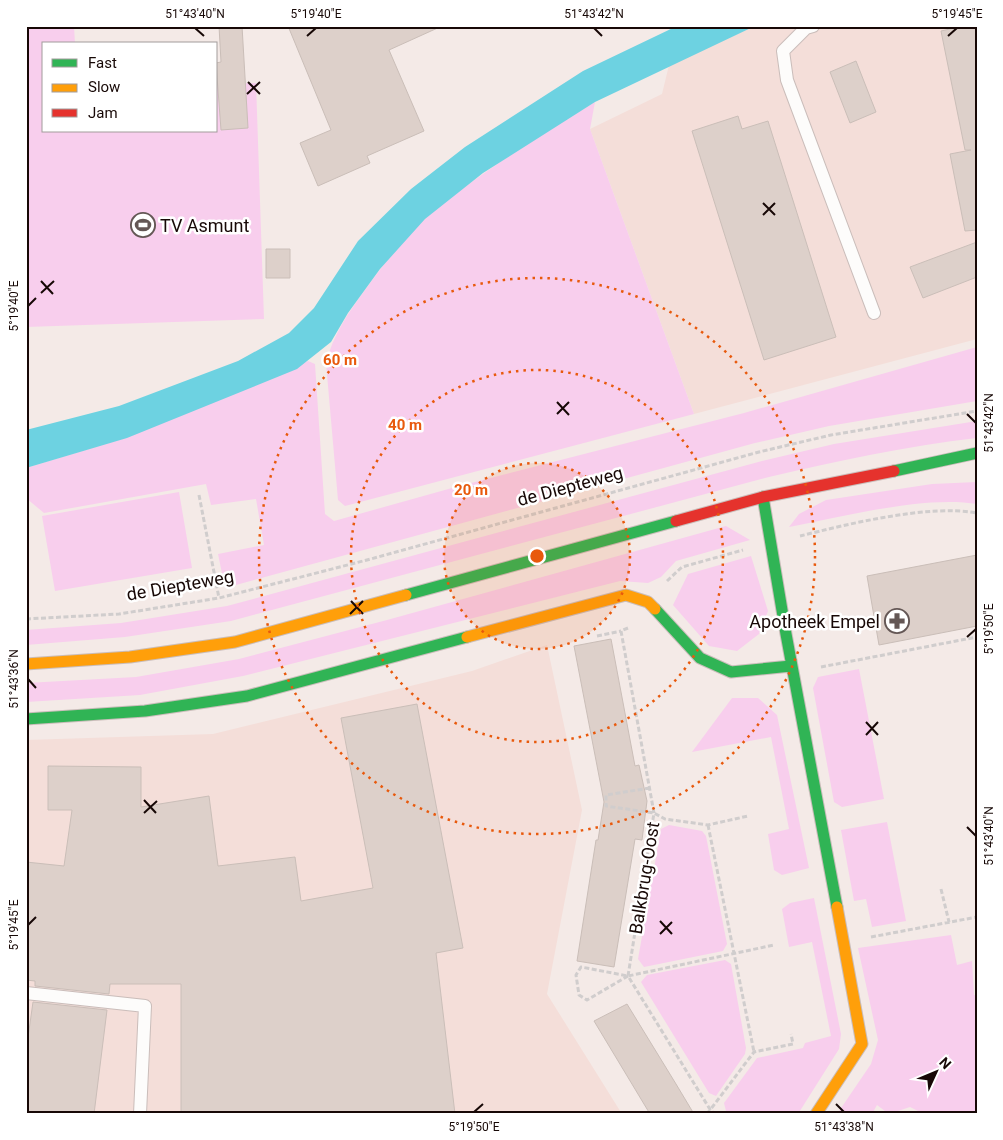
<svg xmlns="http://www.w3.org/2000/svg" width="1003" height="1140" font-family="Roboto,sans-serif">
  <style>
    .built { fill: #f4ded9 }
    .green { fill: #f8ceed }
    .water { fill: #6dd2e1 }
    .building { fill: #ddd0ca; stroke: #cabeb8 }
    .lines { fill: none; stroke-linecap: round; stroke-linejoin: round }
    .lane-casing { stroke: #cabdba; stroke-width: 14 }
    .fast-casing { stroke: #cabdba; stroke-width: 13 }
    .slow-casing { stroke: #cabdba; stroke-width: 13 }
    .jam-casing { stroke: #cabdba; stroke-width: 13 }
    .path { stroke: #d0cdcd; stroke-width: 3; stroke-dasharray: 5 2.5; stroke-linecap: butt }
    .lane { stroke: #fdfcfb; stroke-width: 12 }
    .fast { stroke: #30b455; stroke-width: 11 }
    .slow { stroke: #ff9f0a; stroke-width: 11 }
    .jam { stroke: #e5322d; stroke-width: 11 }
    .ticks { fill: none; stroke: #170806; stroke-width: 2 }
    .ring { fill: none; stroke: #e8590c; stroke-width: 2.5; stroke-dasharray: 2.5 5 }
    .labels { text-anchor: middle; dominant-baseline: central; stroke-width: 5; stroke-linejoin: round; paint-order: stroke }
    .poi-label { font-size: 18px; fill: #170806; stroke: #fff; text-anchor: start }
    .street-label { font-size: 18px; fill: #170806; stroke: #fff }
    .centre { fill: #e8590c; stroke: #fff; stroke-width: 2.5 }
    .ring-label { font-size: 15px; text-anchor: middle; font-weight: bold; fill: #e8590c; stroke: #fff; stroke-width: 5; stroke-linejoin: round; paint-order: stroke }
    .neatline { fill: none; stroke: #170806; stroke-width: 2 }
    .ticks-label { font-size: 12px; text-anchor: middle; fill: #170806 }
  </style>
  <rect width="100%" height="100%" fill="#f4eae7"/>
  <path class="built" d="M755,26H977V339L694,414L590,129L662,94L669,65Z
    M547,645L582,810L547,994L622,1114H26V740L213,734L472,671Z"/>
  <path class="green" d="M26,26H74L75,44H44V131H216V84L256,83L264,319L26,327Z
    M595,102L590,129L694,414L345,506L338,500L326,363C333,335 348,313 365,290C383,265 403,238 426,218C478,173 537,138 595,102Z
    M977,347V401L829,426L755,443L225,588L218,554L264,545L256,499L211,505L206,484L44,513L26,498V468L125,438L308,361L315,364L325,514L334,521L452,488L744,413Z
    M977,421V438C906,446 838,461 769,477L231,621L125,637L26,645V630L121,623L227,606L762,461L834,444Z
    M977,482V504C925,495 841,517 789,527L799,514L826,500L932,484Z
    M179,492L192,568L55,591L42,516Z
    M726,526L750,540L676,561L661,577L648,583L620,581L243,676L140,695L26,702V683L136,677L239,659L387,620Z
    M751,556L768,611L759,634L737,651L709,646L673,605L688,574Z
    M859,669L884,799L842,807L834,802L813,688L818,677Z
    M732,698H758L777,715L809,868L782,875L774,870L768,834L789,829L771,737L692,752Z
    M887,822L906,921L872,927L866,899L854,901L841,830Z
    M669,825L702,831L706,836L727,944L723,951L644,967L638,959L661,829Z
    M814,898L841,1034L839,1049L798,1114H730L726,1111L724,1103L757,1058L803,1048L805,1043L831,1036L812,942L789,947L782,909L790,903Z
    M951,935L957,965L972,961L974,995H977V1114H924L910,1107L889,1114L877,1105L872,1114H837L871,1064L878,1040L858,948Z
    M725,960L731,964L746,1048L745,1054L716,1096L709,1093L641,982L647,975Z"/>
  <path class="water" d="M677,26H755L595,102L483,173L425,219L380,269L348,313L331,342L297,369L127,438L26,468V430L119,406L238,361L289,333L314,308L358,241L411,189L465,147L583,71Z"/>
  <path class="building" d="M219,26H242L248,128L221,130L216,63L221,62Z
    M288,26H442L389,50L424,131L367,156L370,163L318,186L300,143L331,130Z
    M963,26H977V230L965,231L950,154L971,150H965L941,31Z
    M856,61L876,112L850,123L830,72Z
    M738,116L742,129L768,121L836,337L764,360L692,131Z
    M977,242V277L923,298L910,267Z
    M266,249H290V278H266Z
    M977,555V626L879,645L867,576Z
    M611,639L635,766L639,765L647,801L642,840L635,839L614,967L577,961L596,840H598L604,802L574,646Z
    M417,704L463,948L436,953L455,1114H181V984H110L109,994L35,986V981L26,980V862L64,866L72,810H48V766L141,767V807L209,796L218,866L295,857L301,901L373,888L341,718Z
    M33,1002L107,1010L94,1114H26V1052Z
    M627,1004L676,1084L694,1114H650L594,1021Z"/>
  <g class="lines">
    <defs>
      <path id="lane" d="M813,26L806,28L783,51L787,80L874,313
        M26,993L145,1006L140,1114"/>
      <path id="fast" d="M894,471L977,453
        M763,497L786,634L837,907
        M406,595L676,521
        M655,609L700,658L731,672L791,666
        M26,719L145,711L247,696L467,637"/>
      <path id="slow" d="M467,637L626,595L648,602L655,609
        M26,664L130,657L235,642L406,595
        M816,1114L862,1044L837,907"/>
      <path id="jam" d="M676,521L763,497L894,471"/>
    </defs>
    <use href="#lane" class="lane-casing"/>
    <use href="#fast" class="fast-casing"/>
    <use href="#slow" class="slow-casing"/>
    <use href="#jam" class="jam-casing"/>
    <path class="path" d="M199,495L219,598
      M800,536C848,524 929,504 977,513
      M667,581L682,567L743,550
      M26,619L119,614L219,598L367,560L759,452L831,435L977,411
      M628,628L621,631L654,813L628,976L711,1111L716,1114
      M597,636L621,631
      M821,667L977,637
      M650,788L606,795V806L654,813L665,819L708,825L748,816
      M708,825L754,1052
      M941,889L949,922
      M871,937L977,917
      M628,976L587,1000L579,995L576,975L581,967L628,976L774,945
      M707,1114L754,1052L793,1044L791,1034"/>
    <use href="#lane" class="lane"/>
    <use href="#fast" class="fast"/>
    <use href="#slow" class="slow"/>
    <use href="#jam" class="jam"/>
  </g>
  <path class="ticks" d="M195,28L204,36M594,28L602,36M307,36L316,28M948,36L957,28M248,82L260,94M247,94L260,82M763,203L775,215M763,215L775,203M41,281L53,294M41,293L54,281M28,306L36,298M557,402L569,415M557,414L569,402M967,414L976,423M351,601L363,614M350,614L363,601M967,637L976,629M28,679L36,688M866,722L878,735M866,735L878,722M144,800L156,813M144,813L157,801M967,827L976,836M660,921L672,934M28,925L36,917M660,934L672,922M836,1104L844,1112M474,1112L483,1104"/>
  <circle cx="537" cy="556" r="93" fill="#e8590c" fill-opacity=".12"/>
  <g class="ring">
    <circle cx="537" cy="556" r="93"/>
    <circle cx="537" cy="556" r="186"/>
    <circle cx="537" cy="556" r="278"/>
  </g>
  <defs>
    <symbol id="stadium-ring" viewBox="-11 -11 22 22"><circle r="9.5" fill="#fff" stroke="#645755" stroke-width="1.5"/><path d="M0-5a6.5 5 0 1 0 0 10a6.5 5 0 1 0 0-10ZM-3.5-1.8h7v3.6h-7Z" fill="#645755"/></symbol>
    <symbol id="pharmacy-ring" viewBox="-11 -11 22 22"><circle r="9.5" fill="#fff" stroke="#645755" stroke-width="1.5"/><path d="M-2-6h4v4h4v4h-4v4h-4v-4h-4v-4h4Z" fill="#645755"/></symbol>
  </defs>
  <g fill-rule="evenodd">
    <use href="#stadium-ring" x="129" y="211" width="28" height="28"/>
    <use href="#pharmacy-ring" x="883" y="607" width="28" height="28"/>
  </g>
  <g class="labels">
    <g class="poi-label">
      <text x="160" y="225">TV Asmunt</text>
      <text x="880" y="621" text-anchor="end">Apotheek Empel</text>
    </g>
    <g class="street-label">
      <text transform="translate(570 486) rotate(-15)">de Diepteweg</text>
      <text transform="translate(180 585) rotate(-10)">de Diepteweg</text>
      <text transform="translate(644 878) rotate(-81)">Balkbrug-Oost</text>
    </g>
  </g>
  <circle cx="537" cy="556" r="8" class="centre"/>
  <g class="ring-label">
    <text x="340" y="365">60 m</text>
    <text x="405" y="430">40 m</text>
    <text x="471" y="495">20 m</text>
  </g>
  <rect width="1003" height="1140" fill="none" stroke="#ffffff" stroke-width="55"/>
  <rect x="42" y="42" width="175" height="90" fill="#ffffff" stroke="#a29c9b"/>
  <rect x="52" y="59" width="25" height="8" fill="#30b455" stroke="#a29c9b"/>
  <text x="88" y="68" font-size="15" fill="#170806">Fast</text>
  <rect x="52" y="84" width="25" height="8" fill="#ff9f0a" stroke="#a29c9b"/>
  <text x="88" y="92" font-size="15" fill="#170806">Slow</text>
  <rect x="52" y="109" width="25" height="8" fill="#e5322d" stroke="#a29c9b"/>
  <text x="88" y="118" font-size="15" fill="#170806">Jam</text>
  <g transform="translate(936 1072) rotate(46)" stroke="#ffffff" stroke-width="4" paint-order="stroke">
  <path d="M0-4L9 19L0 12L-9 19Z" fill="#170806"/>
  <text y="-8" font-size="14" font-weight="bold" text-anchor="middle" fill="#170806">N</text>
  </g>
  <rect x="28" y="28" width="948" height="1084" class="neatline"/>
  <g class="ticks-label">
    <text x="195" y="18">51°43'40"N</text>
    <text x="316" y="18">5°19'40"E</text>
    <text x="594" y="18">51°43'42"N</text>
    <text x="957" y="18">5°19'45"E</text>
    <text transform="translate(14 306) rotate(-90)" y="4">5°19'40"E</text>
    <text transform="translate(989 423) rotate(-90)" y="4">51°43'42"N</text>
    <text transform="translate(989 629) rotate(-90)" y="4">5°19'50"E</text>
    <text transform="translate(14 679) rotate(-90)" y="4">51°43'36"N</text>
    <text transform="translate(989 836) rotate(-90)" y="4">51°43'40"N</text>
    <text transform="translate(14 925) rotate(-90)" y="4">5°19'45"E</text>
    <text x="474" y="1131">5°19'50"E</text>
    <text x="844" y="1131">51°43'38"N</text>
  </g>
</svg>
